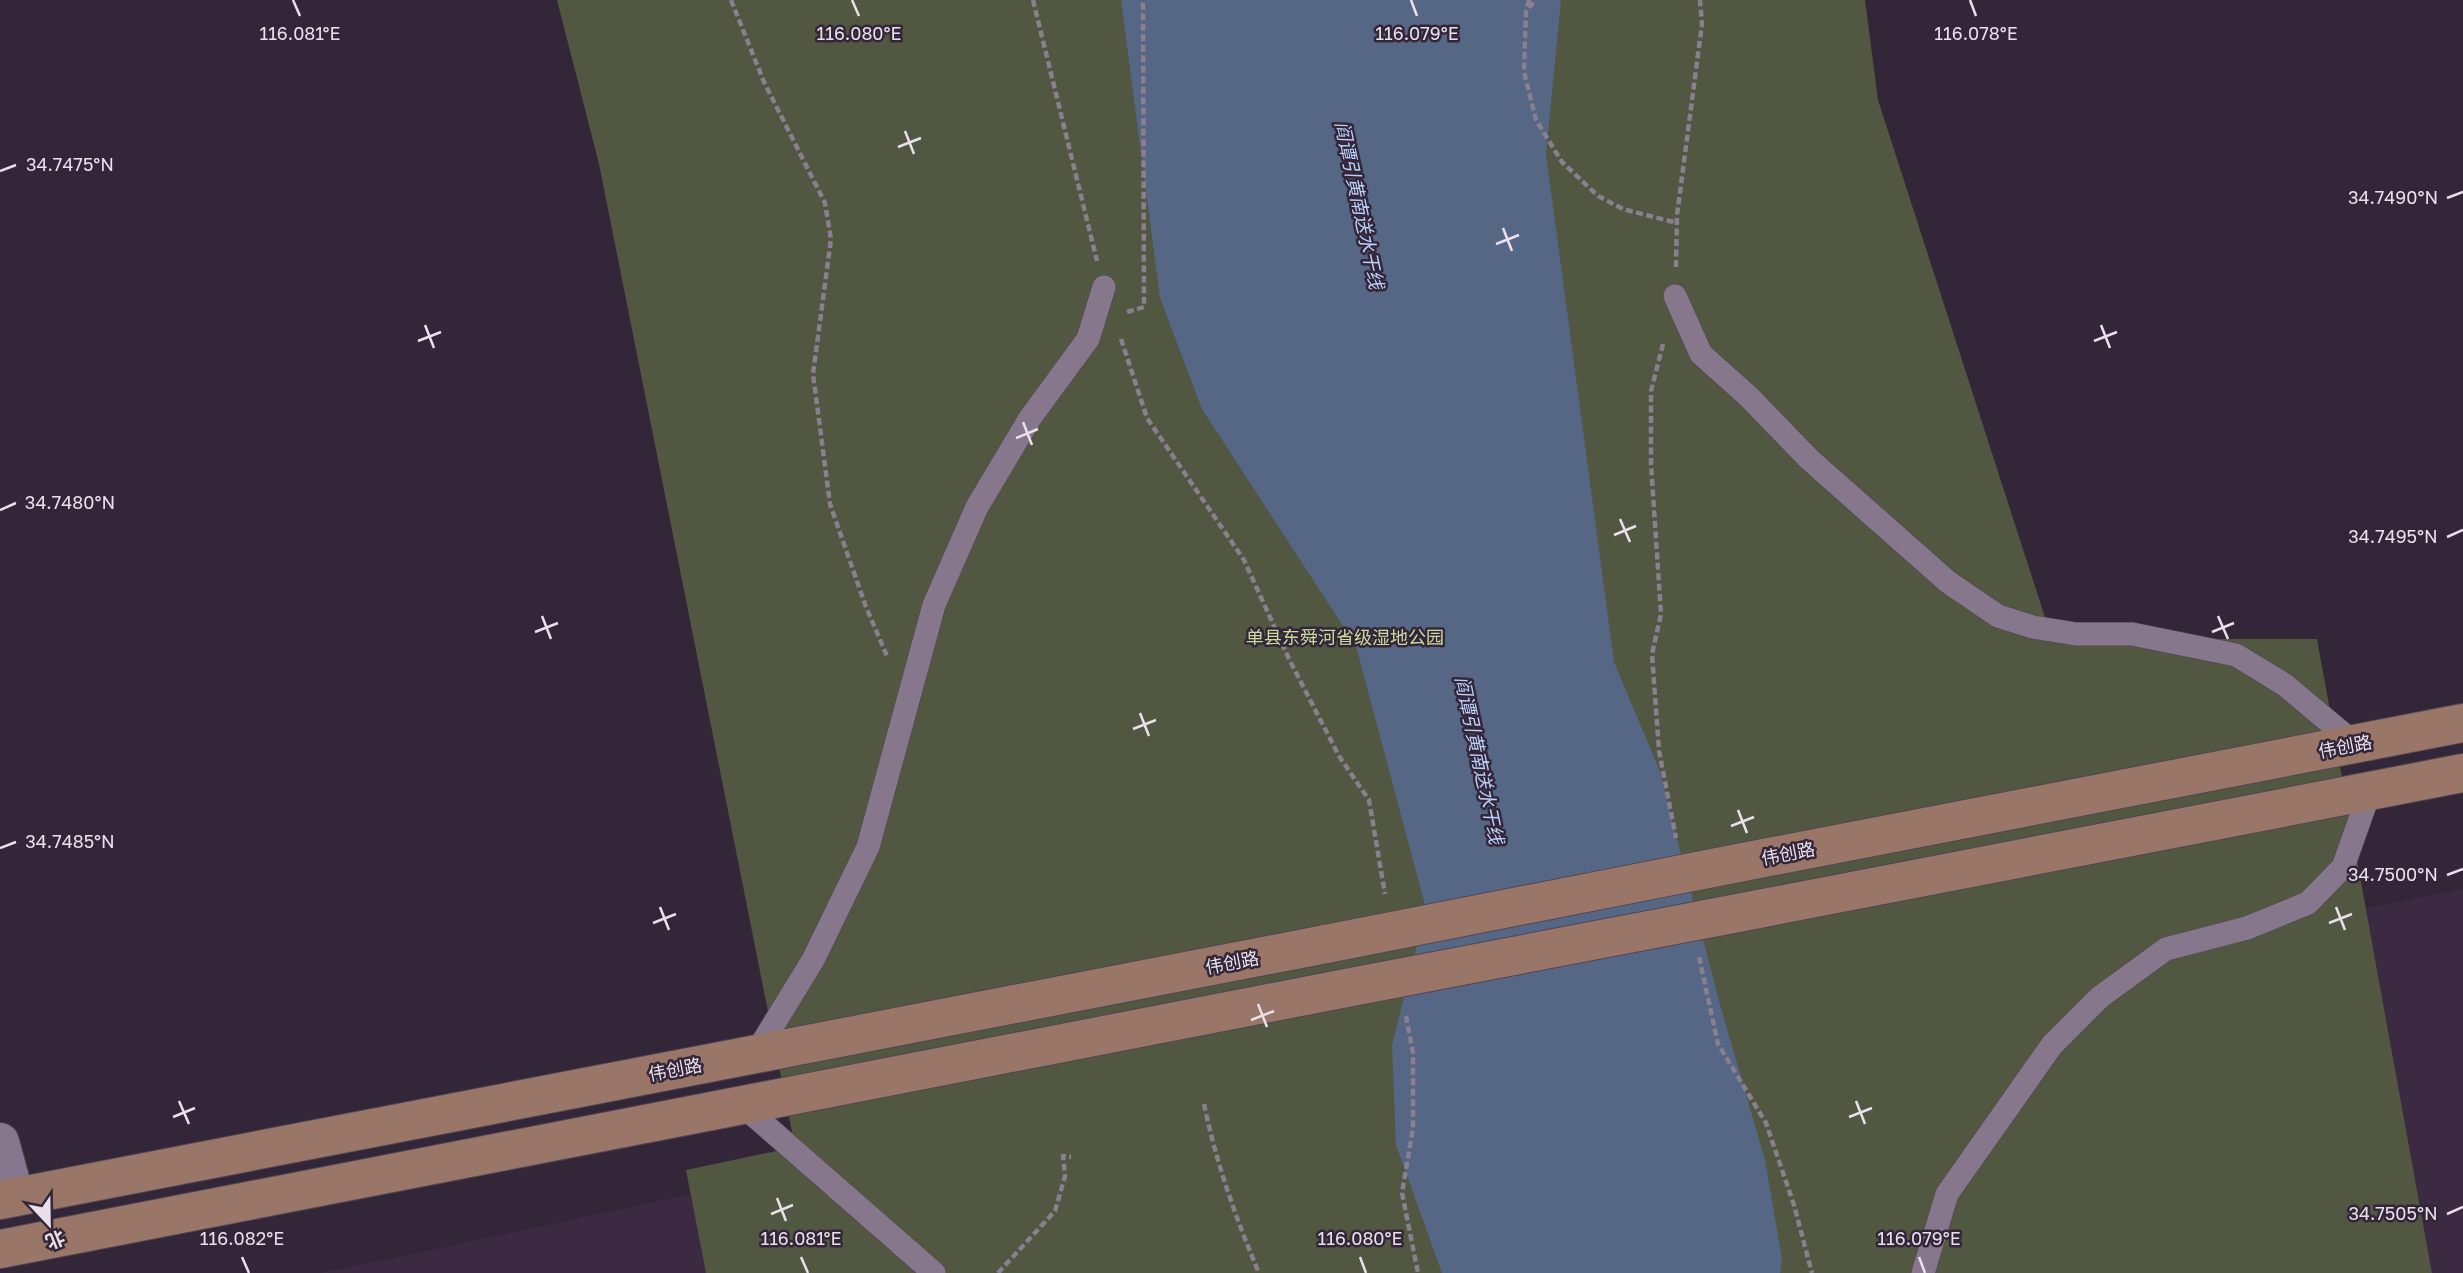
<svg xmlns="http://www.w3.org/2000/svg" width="2463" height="1273" font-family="'Golos Text','Noto Sans SC',sans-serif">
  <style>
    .built { fill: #3c2a43 }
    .green { fill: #515741 }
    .water { fill: #566685 }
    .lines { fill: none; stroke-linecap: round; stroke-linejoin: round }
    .lane-casing { stroke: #514555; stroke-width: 24 }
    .street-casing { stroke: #514555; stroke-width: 40 }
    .secondary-casing { stroke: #514555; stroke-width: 40 }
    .path { stroke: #8a7f8f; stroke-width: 4.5; stroke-dasharray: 7 3.5; stroke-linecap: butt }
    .lane { stroke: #87778d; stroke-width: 23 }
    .street { stroke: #87778d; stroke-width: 38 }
    .secondary { stroke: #9a7668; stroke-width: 38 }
    .secondary-bridge-casing { stroke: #514555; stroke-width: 40; stroke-linecap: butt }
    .secondary-bridge { stroke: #9a7668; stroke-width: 38 }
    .ticks { fill: none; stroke: #e9e0ec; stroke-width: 2.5 }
    .labels { text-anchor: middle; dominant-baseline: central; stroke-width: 5; stroke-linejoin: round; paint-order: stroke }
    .park-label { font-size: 18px; fill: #cadb9d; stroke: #332639 }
    .street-label { font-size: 18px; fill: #e9e0ec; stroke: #332639 }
    .water-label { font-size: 19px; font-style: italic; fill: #bad0fc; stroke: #332639 }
    .ticks-label { font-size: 18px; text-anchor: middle; fill: #e9e0ec; stroke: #332639; stroke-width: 5; stroke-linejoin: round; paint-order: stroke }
  </style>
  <rect width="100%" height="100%" fill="#332639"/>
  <path class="built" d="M2463,889V1273H2432L2366,908Z
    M691,1194L706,1273H319L366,1264Z"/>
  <path class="green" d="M557,0H1865L1878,100L2052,639H2317L2432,1273H706L686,1170L795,1147L599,164Z"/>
  <path class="water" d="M1121,0H1561L1546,154L1614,662L1659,769L1719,1001L1765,1160L1782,1259L1780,1273H1442L1396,1145L1392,1045L1426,909L1356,646L1202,409L1160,298Z"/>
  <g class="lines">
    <defs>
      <path id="lane" d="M1675,296L1701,354L1749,397L1809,459L1948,582L1998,616L2033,627L2076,634H2132L2236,655L2285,685L2354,743
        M756,1053L813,960L868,847L934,605L977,507L1030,418L1088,339L1104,287
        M742,1105L934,1273
        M1923,1273L1947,1194L2052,1045L2100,997L2166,949L2247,928L2308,903L2343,867L2370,791"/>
      <path id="street" d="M0,1142L15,1197"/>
      <path id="secondary" d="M1738,863L2463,723
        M1743,912L2463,773
        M0,1200L1326,944
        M0,1249L1336,990"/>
    </defs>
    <use href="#lane" class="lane-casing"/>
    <use href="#street" class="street-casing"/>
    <use href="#secondary" class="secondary-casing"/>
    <path class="path" d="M731,0L764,82L825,203L831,239L813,374L830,504L866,607L887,656
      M1033,0L1097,261
      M1529,0L1526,11L1524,72L1536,120L1562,162L1598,196L1623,209L1677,223
      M1529,8L1535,0
      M1676,267L1677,215L1702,24L1700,0
      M1127,312L1144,307L1143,0
      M1121,339L1147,418L1244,560L1289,659L1339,756L1369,800L1385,894
      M1663,344L1651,391V464L1661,614L1652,654L1659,751L1676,838
      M1699,957L1718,1044L1766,1123L1794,1205L1812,1273
      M1406,1016L1413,1053V1128L1402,1193L1418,1273
      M1204,1104C1216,1162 1236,1219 1259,1273
      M998,1273L1055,1211L1065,1176L1063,1156L1071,1157"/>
    <use href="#lane" class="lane"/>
    <use href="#street" class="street"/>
    <use href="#secondary" class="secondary"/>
    <defs>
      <path id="secondary-bridge" d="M1326,944L1738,863
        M1336,990L1743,912"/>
    </defs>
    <use href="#secondary-bridge" class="secondary-bridge-casing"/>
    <use href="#secondary-bridge" class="secondary-bridge"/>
  </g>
  <path class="ticks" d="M293,0L300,16M852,0L859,16M1411,0L1417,16M1970,0L1976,16M905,131L914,154M898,147L921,138M0,171L16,165M2447,198L2463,192M1503,228L1512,251M1496,244L1519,235M425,325L434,348M2101,325L2110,348M418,341L441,332M2094,341L2117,332M1023,422L1032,445M1016,438L1038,429M0,510L16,503M1620,519L1630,542M1614,535L1636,526M2447,537L2463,530M542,616L551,639M2218,616L2228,639M535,632L558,623M2212,632L2234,623M1140,713L1149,736M1133,729L1156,720M1738,810L1747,833M1731,826L1754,817M0,848L16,842M2447,875L2463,869M660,907L669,930M2336,907L2345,930M653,923L676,914M2329,923L2352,914M1258,1004L1267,1027M1251,1020L1274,1011M179,1101L189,1124M1856,1101L1865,1124M173,1117L195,1108M1849,1117L1872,1108M777,1198L786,1221M771,1214L793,1205M2447,1214L2463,1207M242,1257L249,1273M801,1257L808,1273M1360,1257L1366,1273M1919,1257L1925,1273"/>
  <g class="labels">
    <g class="park-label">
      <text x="1345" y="637">单县东舜河省级湿地公园</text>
    </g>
    <g class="street-label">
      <text transform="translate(2345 746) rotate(-11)">伟创路</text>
      <text transform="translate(1788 853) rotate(-11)">伟创路</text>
      <text transform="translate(1232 962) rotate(-11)">伟创路</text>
      <text transform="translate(675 1069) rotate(-11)">伟创路</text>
    </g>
    <g class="water-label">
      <text transform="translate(1360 205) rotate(78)">阎谭引黄南送水干线</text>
      <text transform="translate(1480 760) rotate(78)">阎谭引黄南送水干线</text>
    </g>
  </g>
  <g class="ticks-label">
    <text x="300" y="40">116.081°E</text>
    <text x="859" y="40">116.080°E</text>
    <text x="1417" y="40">116.079°E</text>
    <text x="1976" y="40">116.078°E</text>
    <text x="70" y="171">34.7475°N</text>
    <text x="2393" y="204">34.7490°N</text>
    <text x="70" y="509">34.7480°N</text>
    <text x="2393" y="543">34.7495°N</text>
    <text x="70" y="848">34.7485°N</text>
    <text x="2393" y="881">34.7500°N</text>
    <text x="2393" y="1220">34.7505°N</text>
    <text x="242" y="1245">116.082°E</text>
    <text x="801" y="1245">116.081°E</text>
    <text x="1360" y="1245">116.080°E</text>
    <text x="1919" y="1245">116.079°E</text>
  </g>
  <g transform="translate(49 1224) rotate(158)" stroke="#332639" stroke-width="5" paint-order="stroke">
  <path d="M0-5L12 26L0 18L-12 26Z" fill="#e9e0ec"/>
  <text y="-10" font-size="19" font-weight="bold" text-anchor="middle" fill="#e9e0ec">北</text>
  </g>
</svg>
